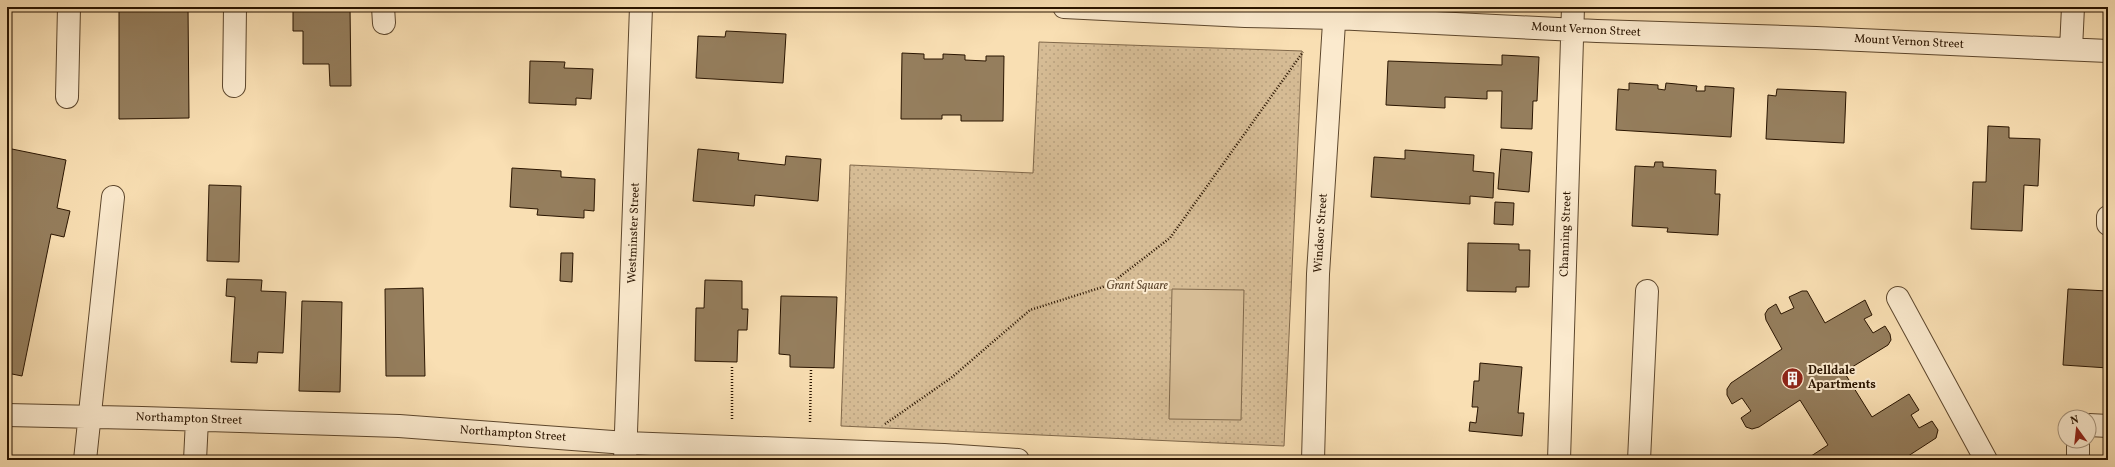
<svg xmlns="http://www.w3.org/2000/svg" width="2115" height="467" font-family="Vollkorn,serif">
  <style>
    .park { fill: url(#park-dots); stroke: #80684a }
    .garden { fill: #d6bc95; stroke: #80684a }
    .building { fill: #957e5d; stroke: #291400 }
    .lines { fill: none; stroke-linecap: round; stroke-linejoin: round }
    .minor-casing { stroke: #5d472d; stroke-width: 24 }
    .path { stroke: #291400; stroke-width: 2.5; stroke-dasharray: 1 2; stroke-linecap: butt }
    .minor { stroke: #fbeace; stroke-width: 22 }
    .labels { text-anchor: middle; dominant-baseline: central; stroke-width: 4; stroke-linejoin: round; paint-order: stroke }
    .street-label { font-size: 12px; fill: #291400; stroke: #fbeace }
    .park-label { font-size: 12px; font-style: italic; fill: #5d462d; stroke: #fbeace }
    .poi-label { font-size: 12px; font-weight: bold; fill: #291400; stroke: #fbeace; text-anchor: start }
  </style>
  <defs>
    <pattern id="park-dots" width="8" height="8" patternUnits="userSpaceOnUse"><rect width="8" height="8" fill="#d6bc95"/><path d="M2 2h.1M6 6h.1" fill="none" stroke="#b8a17f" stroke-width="1.8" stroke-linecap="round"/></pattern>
  </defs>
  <rect width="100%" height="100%" fill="#f9dfb3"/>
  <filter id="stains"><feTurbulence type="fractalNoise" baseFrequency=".005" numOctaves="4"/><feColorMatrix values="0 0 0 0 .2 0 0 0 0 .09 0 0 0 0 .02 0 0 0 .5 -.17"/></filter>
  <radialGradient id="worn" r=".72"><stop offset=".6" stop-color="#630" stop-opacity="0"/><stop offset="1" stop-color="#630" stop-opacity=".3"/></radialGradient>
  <path class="park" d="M1039,42L1302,51L1284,446L841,426L850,165L1033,173Z"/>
  <path class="garden" d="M1172,289L1244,290L1241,420L1169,419Z"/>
  <path class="building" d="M119,7H188L189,118L119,119Z
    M293,7H350L351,86H330L329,64H303V31H293Z
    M726,31L786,34L783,83L696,78L698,36L725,37Z
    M902,53L924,54V59H943V54L965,55V60L986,61V56H1004L1003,121H961V115H942V119H901Z
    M1502,55L1539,57L1537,101H1533L1532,129L1501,128L1502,91H1487V99L1445,97V108L1386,105L1388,61L1502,65Z
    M530,61L565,62L564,68L593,69L591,99L576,98V105L529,103Z
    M1629,83L1658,85V89L1665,90L1666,83L1697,86L1696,91H1705V86L1734,88L1731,137L1616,130L1618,89L1629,90Z
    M1777,89L1846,92L1844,143L1766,139L1768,95L1776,96Z
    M1988,126L2009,127V138L2040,139L2038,186L2024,185L2022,231L1971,229L1973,182H1986Z
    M7,148L66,160L57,208L70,211L64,237L51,234L22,376L7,373Z
    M698,149L739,153L738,160L785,165L786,156L821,159L818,201L755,195L754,206L693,201Z
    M1501,149L1532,152L1529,192L1498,189Z
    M1405,150L1474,155L1473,171L1494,173L1493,198L1470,196V204L1371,197L1374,157L1405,159Z
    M1655,162H1663V167L1716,170L1715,194H1720L1718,235L1667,232L1668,228L1632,226L1635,166L1654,167Z
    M512,168L561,171V177L595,179L594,211L584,210V218L537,215L538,209L510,207Z
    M209,185L241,186L239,262L207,261Z
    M1495,202L1514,203L1513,225L1494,224Z
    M1468,243L1519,244V250H1530L1529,287H1516V292L1467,291Z
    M561,253H573L572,282L560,281Z
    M227,279L262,280L261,291L286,292L283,353L258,352L257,363L231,362L235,297L226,296Z
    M705,280L742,281V309H748L747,330H738L737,362L695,361L696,308H704Z
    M423,288L425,376H386L385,289Z
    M2068,289L2108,291V368L2063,365Z
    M1802,291H1807L1825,323L1865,300L1872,315L1864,319L1873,333L1885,326L1890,334L1891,340L1888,345L1844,372L1872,417L1909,394L1919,410L1911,415L1919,428L1932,421L1938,430L1936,438L1902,460H1805L1828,445L1800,400L1759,427L1752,429L1746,427L1741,418L1751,411L1742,398L1732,404L1727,395V389L1731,383L1782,349L1766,320L1765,314L1768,309L1776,304L1781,314L1794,308L1789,297Z
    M781,296L837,297L834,368L790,367V355L779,354Z
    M302,301L342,302L340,392L299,391Z
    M1480,363L1522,367L1518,413H1524L1522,436L1469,431L1470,422L1476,423L1478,407H1472L1474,381H1479Z"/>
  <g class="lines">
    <defs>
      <path id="minor" d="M383,7L384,23
        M1064,7L1245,16L1335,18L1597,31L1816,38L2108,51
        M2071,49L2073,7
        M234,86L235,7
        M67,97L69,7
        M2108,224V217
        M1898,298L1986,460
        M7,415L142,418L399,426L626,443L944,455L1018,460
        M2089,425L2108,426
        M85,460L113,197
        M195,460L197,420
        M625,460L641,7
        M1313,460L1318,274L1335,7
        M1559,460L1573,7
        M1639,460L1647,291
        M2078,460V441"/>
    </defs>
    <use href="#minor" class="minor-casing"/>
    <path class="path" d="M732,419V365
      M810,422L811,370
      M885,424L951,378L1030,310L1109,285L1170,238L1303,52"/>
    <use href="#minor" class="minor"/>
  </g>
  <defs>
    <symbol id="building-disc" viewBox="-11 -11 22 22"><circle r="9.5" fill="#8f2418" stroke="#fbeace"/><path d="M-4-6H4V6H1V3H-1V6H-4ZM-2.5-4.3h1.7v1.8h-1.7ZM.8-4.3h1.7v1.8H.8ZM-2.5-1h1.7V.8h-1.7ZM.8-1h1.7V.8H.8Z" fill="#fff"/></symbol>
  </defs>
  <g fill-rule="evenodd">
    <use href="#building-disc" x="1780" y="366" width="25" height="25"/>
  </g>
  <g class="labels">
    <g class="street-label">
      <text transform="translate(1586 30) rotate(3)">Mount Vernon Street</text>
      <text transform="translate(1909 42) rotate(3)">Mount Vernon Street</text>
      <text transform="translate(634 233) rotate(-88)">Westminster Street</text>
      <text transform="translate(1321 233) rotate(-86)">Windsor Street</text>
      <text transform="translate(1566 234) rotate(-88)">Channing Street</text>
      <text transform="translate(189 419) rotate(2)">Northampton Street</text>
      <text transform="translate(513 434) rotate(4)">Northampton Street</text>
    </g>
    <g class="park-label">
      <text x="1137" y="286">Grant Square</text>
    </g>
    <g class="poi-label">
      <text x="1808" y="371">Delldale<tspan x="1808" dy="14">Apartments</tspan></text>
    </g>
  </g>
  <rect width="2115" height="467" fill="none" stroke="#f9dfb3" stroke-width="24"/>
  <rect x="8" y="8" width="2099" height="451" fill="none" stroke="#291400" stroke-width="2"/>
  <rect x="12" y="12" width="2091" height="443" fill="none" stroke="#291400"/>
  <g transform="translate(2077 429) rotate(345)"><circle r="19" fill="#fbeace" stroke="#a7947c"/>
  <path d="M0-3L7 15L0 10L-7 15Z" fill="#8f2418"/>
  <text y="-6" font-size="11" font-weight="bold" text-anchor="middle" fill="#291400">N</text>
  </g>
  <rect width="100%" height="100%" filter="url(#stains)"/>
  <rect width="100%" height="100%" fill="url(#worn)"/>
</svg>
